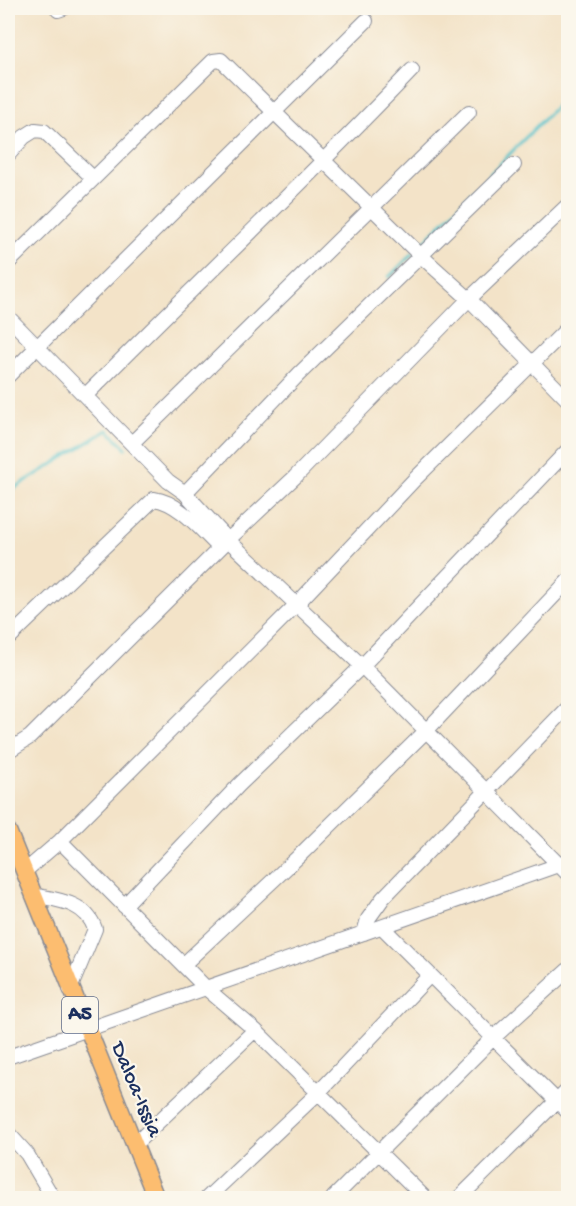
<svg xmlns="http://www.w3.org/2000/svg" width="576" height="1206" font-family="'Gochi Hand',sans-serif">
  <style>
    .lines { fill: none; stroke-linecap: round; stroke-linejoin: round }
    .stream { stroke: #55c3cc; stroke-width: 3 }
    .minor-casing { stroke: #878993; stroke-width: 16 }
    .major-casing { stroke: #878993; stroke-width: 19 }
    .minor { stroke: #fff; stroke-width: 14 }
    .major { stroke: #fcbd6f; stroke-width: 16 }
    .labels { text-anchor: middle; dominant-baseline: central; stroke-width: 4.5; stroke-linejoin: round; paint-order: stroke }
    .shield { fill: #fbf7ec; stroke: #5e6b89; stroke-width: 1.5 }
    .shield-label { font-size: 21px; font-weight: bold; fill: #1b2f5e }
    .street-label { font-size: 22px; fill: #1b2f5e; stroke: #fbf7ec }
  </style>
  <rect width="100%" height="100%" fill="#fbf7ec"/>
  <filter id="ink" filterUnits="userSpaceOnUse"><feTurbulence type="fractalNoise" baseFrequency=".0167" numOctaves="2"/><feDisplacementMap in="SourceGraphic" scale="12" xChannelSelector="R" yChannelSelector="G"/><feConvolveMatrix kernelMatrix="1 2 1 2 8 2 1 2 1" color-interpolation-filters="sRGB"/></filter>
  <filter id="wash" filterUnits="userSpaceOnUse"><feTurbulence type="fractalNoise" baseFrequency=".008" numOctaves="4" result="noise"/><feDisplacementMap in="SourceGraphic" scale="24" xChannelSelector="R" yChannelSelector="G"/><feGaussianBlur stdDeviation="1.35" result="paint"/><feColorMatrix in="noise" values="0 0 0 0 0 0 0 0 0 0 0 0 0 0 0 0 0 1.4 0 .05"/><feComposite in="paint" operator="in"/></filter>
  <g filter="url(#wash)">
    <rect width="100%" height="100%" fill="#f3e3c8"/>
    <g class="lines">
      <path class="stream" d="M419,247L568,94
        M389,277L412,254
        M8,492L108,430L126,448"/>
    </g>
  </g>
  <g filter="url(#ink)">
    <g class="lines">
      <defs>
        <path id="minor" d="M57,8L58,10L64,8
          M8,155L24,137L35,130L44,131L93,178
          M8,263L213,61L221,60L419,254L469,299L568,400
          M8,317L168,481L185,493L228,540L362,666L568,874
          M8,376L366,21
          M86,395C194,286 306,181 412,70
          M132,443L469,112
          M185,493L299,374L514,165
          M8,639L154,499C179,502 202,531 220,548
          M8,751L30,737L228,540L295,477L469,299L568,205
          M60,841L207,989L255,1030L425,1198
          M24,872L60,841L295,606L414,480L568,328
          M33,895C58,900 86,902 95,929L70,989
          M124,906L239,785L362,666L568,450
          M382,927L568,1112
          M364,933L368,919L383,898L568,707
          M183,965L298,857L426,731L568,581
          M8,1057L567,862
          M8,1133L27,1154L53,1198
          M134,1145L255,1030
          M207,1198L317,1094L429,976
          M333,1198L493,1038L568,970
          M459,1198L568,1090"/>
        <path id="major" d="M8,831L156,1198"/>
      </defs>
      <use href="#minor" class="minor-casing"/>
      <use href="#major" class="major-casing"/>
      <use href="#minor" class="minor"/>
      <use href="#major" class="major"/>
    </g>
  </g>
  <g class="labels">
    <rect class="shield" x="62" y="997" width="36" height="36" rx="4.5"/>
    <g class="shield-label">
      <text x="80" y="1015">A5</text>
    </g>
    <g class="street-label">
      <text transform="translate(135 1090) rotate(67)">Daloa-Issia</text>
    </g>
  </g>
  <rect width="576" height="1206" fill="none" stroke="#fbf7ec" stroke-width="30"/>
</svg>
